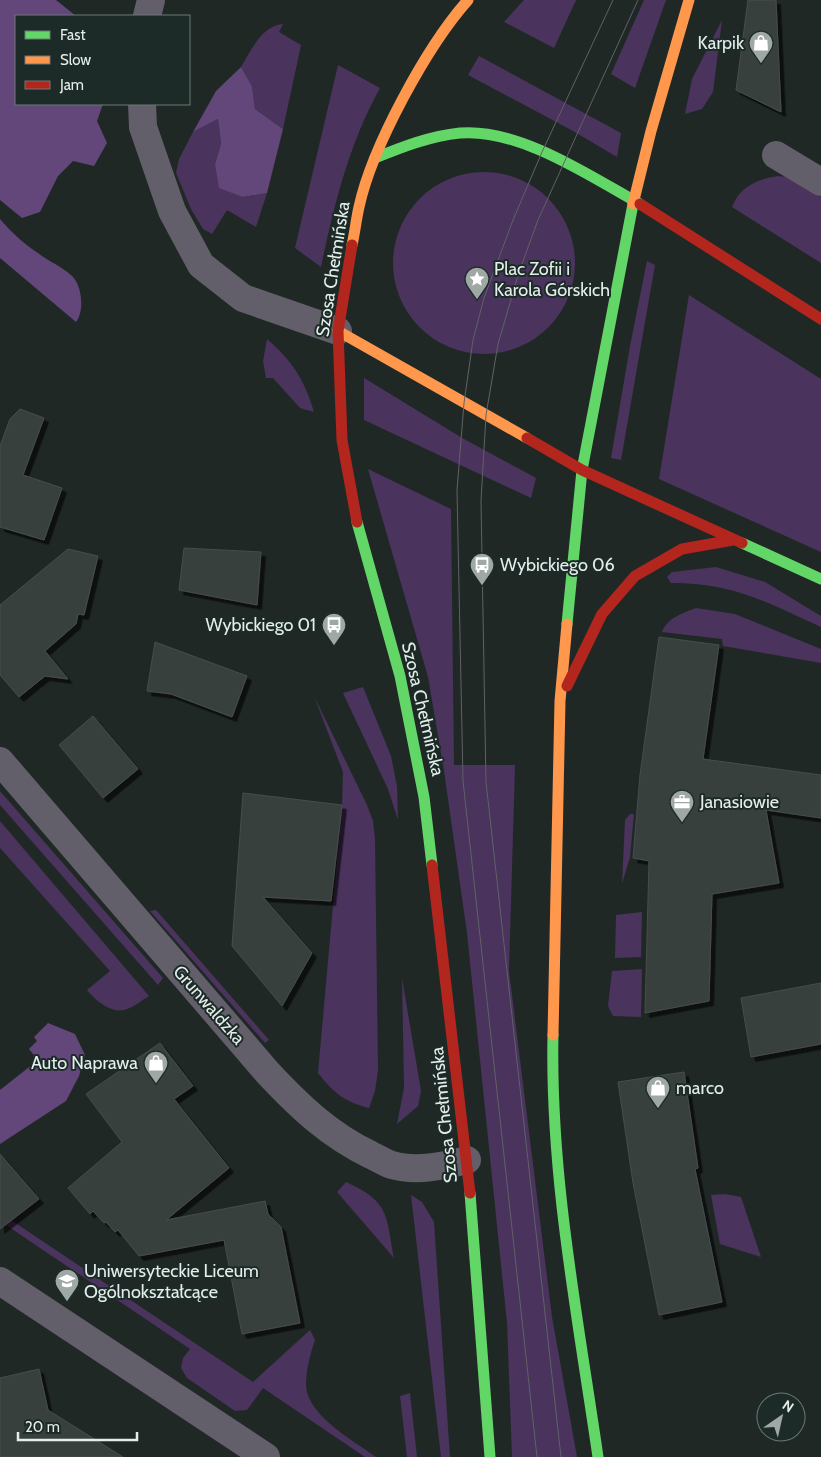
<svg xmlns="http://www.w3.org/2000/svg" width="821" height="1457" font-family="Cabin,sans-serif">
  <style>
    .green { fill: #4a335d }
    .forest { fill: #63467a }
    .building { fill: #383f3d; stroke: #474d4c; filter: url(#shadow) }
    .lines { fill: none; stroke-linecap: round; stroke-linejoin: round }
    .street { stroke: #635f6a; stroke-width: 28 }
    .fast { stroke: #63d668; stroke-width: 11 }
    .slow { stroke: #ff974d; stroke-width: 11 }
    .jam { stroke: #b3261e; stroke-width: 11 }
    .tram { stroke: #606266; stroke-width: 1 }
    .labels { text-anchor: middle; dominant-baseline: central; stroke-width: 4; stroke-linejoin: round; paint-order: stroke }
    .poi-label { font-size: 18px; fill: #e4edea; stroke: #1c2b27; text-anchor: start }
    .street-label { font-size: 18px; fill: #e4edea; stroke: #1c2b27 }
  </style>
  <defs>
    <filter id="shadow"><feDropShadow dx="4.5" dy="4.5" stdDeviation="0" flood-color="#0009"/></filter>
  </defs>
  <rect width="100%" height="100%" fill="#202826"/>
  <path class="green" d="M524,0H576L554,48L504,22Z
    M644,0H666L635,88L611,74Z
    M722,20L713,92L702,109L685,114L692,79Z
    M283,24L279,32L301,45L283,129L255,109L252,86L241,67C251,51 261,26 283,24Z
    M479,56L621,133L617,157L573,131L468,75Z
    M338,65L380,88C349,144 334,205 321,267L295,248Z
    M218,119L221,144L215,164L243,197L267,193L256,227L227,210L212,234L203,229L191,209L176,173L179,159L193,132Z
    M393 263a91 91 0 1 1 182 0a91 91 0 1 1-182 0Z
    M778,176L788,177L821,197V263L732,207C740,186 758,179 778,176Z
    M647,261L655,265L621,460L611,458L630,346Z
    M689,295L821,379V552L659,479Z
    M267,339C292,360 305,381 314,412L300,408L273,378H266L263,361Z
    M364,378L464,439L536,478L531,498L364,420Z
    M368,469L451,509L454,765H515L509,971L552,1317L577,1457H512L507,1323L467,933L444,771L428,677Z
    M716,567L765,582L821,616V627C767,602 733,583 671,583L667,577L672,572Z
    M696,608L735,614L821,649V663L723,646L722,639L662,632C667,618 683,613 696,608Z
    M363,687L391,756L397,786L398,820L388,789L343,693Z
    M314,696L367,805L373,821L375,839L378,1070L375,1091L369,1108C343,1101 334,1093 318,1073L342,805L343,772Z
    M0,791L163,978L158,985L0,805Z
    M630,814H634L630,857L622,884L625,820Z
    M0,821L149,996C142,1000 133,1008 124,1010C110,1013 95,1000 87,990L110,971L0,848Z
    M156,910L269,1040L265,1043L150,911Z
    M642,912L641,957L615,958L616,915Z
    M642,969L641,1017L613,1016L608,1006L612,971Z
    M402,978L421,1091L418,1106L397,1124L404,1088Z
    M346,1182C390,1202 386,1215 394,1258L337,1192Z
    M725,1194L741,1197L761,1257L720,1244L711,1195Z
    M411,1195L422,1202L434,1222L450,1457H441Z
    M0,1210L11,1220L253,1382L310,1330L315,1340C310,1355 306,1370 306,1386C308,1416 354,1441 376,1457H365L263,1388L247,1410L235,1411L187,1378L181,1368L183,1358L190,1349L0,1221Z
    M410,1393L417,1457H407L400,1396Z"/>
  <path class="forest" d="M0,0H56L76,16H16V104H103L97,121L107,143L94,166L73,161L58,176L40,212L22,218L0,200Z
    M241,67L252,86L255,109L283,129L267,193L243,197L219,188L215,164L221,144L218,119L193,132L216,91Z
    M0,219C11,232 24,244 38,253C48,261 61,266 71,275C82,284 85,311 76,322L0,258Z
    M48,1023L75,1034L85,1055L79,1076L66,1101L0,1144V1090L38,1060L29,1049L37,1041L34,1037Z"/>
  <path class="building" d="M748,0H776L781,112L736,90Z
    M20,409L44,418L23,475L62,488L44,540L0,527V446L10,419Z
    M184,548L261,552L257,605L179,590Z
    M68,549L98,556L84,615L78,614L76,624L45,651L68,679L45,676L19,697L0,675V605Z
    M659,637L719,645L703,759L821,775V818L766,810L779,883L712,894L709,1001L645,1013L649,861L633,858L640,775Z
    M155,642L247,676L232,717L171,694L147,691Z
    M93,716L138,769L103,798L59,745Z
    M243,793L342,805L331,901L263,897L312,953L282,1006L232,946Z
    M821,983V1044L751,1057L741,998Z
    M160,1043L193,1086L174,1099L229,1168L166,1220L265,1201L268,1214L281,1227L300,1323L242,1334L224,1240L139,1256L118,1230L115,1232L106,1222L104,1223L93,1211L90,1214L68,1188L122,1142L86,1094Z
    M684,1072L698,1168L695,1169L722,1302L659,1315L633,1183L618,1082Z
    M0,1154L39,1199L0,1229Z
    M39,1369L48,1410L123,1457H0V1378Z"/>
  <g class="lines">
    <path class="street" d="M147,16L151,0
      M142,104L143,127L172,211L201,265L243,298L338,331
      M776,155L821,182
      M0,761L268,1073C299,1106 329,1135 371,1155C378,1158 385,1163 392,1165C416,1172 444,1166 467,1160
      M0,1281L266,1457"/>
    <path class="fast" d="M375,158C402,147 430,136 460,133C519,128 590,176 640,204
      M357,522L400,676L424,797L432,865
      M742,543L821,579
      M567,624L582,470L633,204
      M553,1035C550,1176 578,1318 598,1457
      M470,1193L490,1457"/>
    <path class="slow" d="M633,204L651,131L689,0
      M352,245C355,232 356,220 359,207C372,147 427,46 468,0
      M338,331L527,438
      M553,1035L560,701L567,624"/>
    <path class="jam" d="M640,204L821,319
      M352,245L338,331L342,440L357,522
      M527,438L582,470L742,543
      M567,686L602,614L635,576L682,549L733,540
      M432,865L470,1193"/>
    <path class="tram" d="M537,1457L463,781L457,490L464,403L473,340L484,298L513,220L542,152L613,0
      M561,1457L486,782L481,501L486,415L498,344L519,272L538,220L638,0"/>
  </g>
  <defs>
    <symbol id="shop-pin" viewBox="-11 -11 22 30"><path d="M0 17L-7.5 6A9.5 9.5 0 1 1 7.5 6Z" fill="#9fa8a5" stroke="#1c2b27"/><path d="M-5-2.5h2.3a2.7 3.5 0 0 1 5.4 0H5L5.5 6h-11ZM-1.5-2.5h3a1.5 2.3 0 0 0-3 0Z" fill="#fff"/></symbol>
    <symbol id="sight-pin" viewBox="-11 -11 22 30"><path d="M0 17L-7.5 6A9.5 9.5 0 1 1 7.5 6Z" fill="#9fa8a5" stroke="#1c2b27"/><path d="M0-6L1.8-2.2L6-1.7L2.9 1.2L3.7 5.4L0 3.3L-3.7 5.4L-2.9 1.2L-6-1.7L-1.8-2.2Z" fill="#fff"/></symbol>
    <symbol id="bus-pin" viewBox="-11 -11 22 30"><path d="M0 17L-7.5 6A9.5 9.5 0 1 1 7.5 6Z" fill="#9fa8a5" stroke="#1c2b27"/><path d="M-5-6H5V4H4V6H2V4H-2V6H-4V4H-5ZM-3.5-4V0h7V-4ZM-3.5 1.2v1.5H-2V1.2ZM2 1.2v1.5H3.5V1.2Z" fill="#fff"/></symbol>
    <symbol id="office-pin" viewBox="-11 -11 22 30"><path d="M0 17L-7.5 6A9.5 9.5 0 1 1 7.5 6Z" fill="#9fa8a5" stroke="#1c2b27"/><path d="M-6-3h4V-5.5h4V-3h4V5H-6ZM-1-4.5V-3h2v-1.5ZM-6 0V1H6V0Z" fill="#fff"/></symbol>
    <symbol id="university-pin" viewBox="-11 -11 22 30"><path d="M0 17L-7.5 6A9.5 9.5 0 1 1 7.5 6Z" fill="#9fa8a5" stroke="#1c2b27"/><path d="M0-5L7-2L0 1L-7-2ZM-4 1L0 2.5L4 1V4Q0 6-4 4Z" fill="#fff"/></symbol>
  </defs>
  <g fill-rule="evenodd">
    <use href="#shop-pin" x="747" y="29" width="28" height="38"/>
    <use href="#sight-pin" x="463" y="265" width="28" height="38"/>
    <use href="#bus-pin" x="468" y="551" width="28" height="38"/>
    <use href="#bus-pin" x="320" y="611" width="28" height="38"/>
    <use href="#office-pin" x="668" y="788" width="28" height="38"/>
    <use href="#shop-pin" x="142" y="1049" width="28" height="38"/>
    <use href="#shop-pin" x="644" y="1074" width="28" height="38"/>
    <use href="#university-pin" x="53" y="1267" width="28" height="38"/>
  </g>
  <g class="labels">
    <g class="poi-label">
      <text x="744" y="43" text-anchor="end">Karpik</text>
      <text x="494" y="269">Plac Zofii i<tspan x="494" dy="21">Karola Górskich</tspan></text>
      <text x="500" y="565">Wybickiego 06</text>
      <text x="316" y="625" text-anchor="end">Wybickiego 01</text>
      <text x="700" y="802">Janasiowie</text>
      <text x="138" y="1063" text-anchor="end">Auto Naprawa</text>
      <text x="676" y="1088">marco</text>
      <text x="84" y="1271">Uniwersyteckie Liceum<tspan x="84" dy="21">Ogólnokształcące</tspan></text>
    </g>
    <g class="street-label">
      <text transform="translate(333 269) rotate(-81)">Szosa Chełmińska</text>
      <text transform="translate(423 709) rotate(77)">Szosa Chełmińska</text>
      <text transform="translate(209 1005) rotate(49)">Grunwaldzka</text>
      <text transform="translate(444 1115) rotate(-96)">Szosa Chełmińska</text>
    </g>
  </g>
  <rect x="15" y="15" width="175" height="90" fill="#1c2b27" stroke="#6c7975"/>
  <rect x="25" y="31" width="25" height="8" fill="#63d668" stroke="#6c7975"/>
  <text x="60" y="40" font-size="15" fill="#e4edea">Fast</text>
  <rect x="25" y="56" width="25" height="8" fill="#ff974d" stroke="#6c7975"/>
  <text x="60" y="65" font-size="15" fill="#e4edea">Slow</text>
  <rect x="25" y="81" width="25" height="8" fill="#b3261e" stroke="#6c7975"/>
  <text x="60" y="90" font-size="15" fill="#e4edea">Jam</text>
  <g transform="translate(781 1417) rotate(34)"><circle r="24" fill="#1c2b27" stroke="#6c7975"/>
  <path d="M0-4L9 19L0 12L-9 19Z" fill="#9fa8a5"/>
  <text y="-8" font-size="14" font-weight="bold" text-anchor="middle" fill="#e4edea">N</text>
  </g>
  <path d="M18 1432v8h119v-8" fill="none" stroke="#e4edea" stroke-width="2.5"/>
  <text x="25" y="1432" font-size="15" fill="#e4edea" stroke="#1c2b27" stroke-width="4" paint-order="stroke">20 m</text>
</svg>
